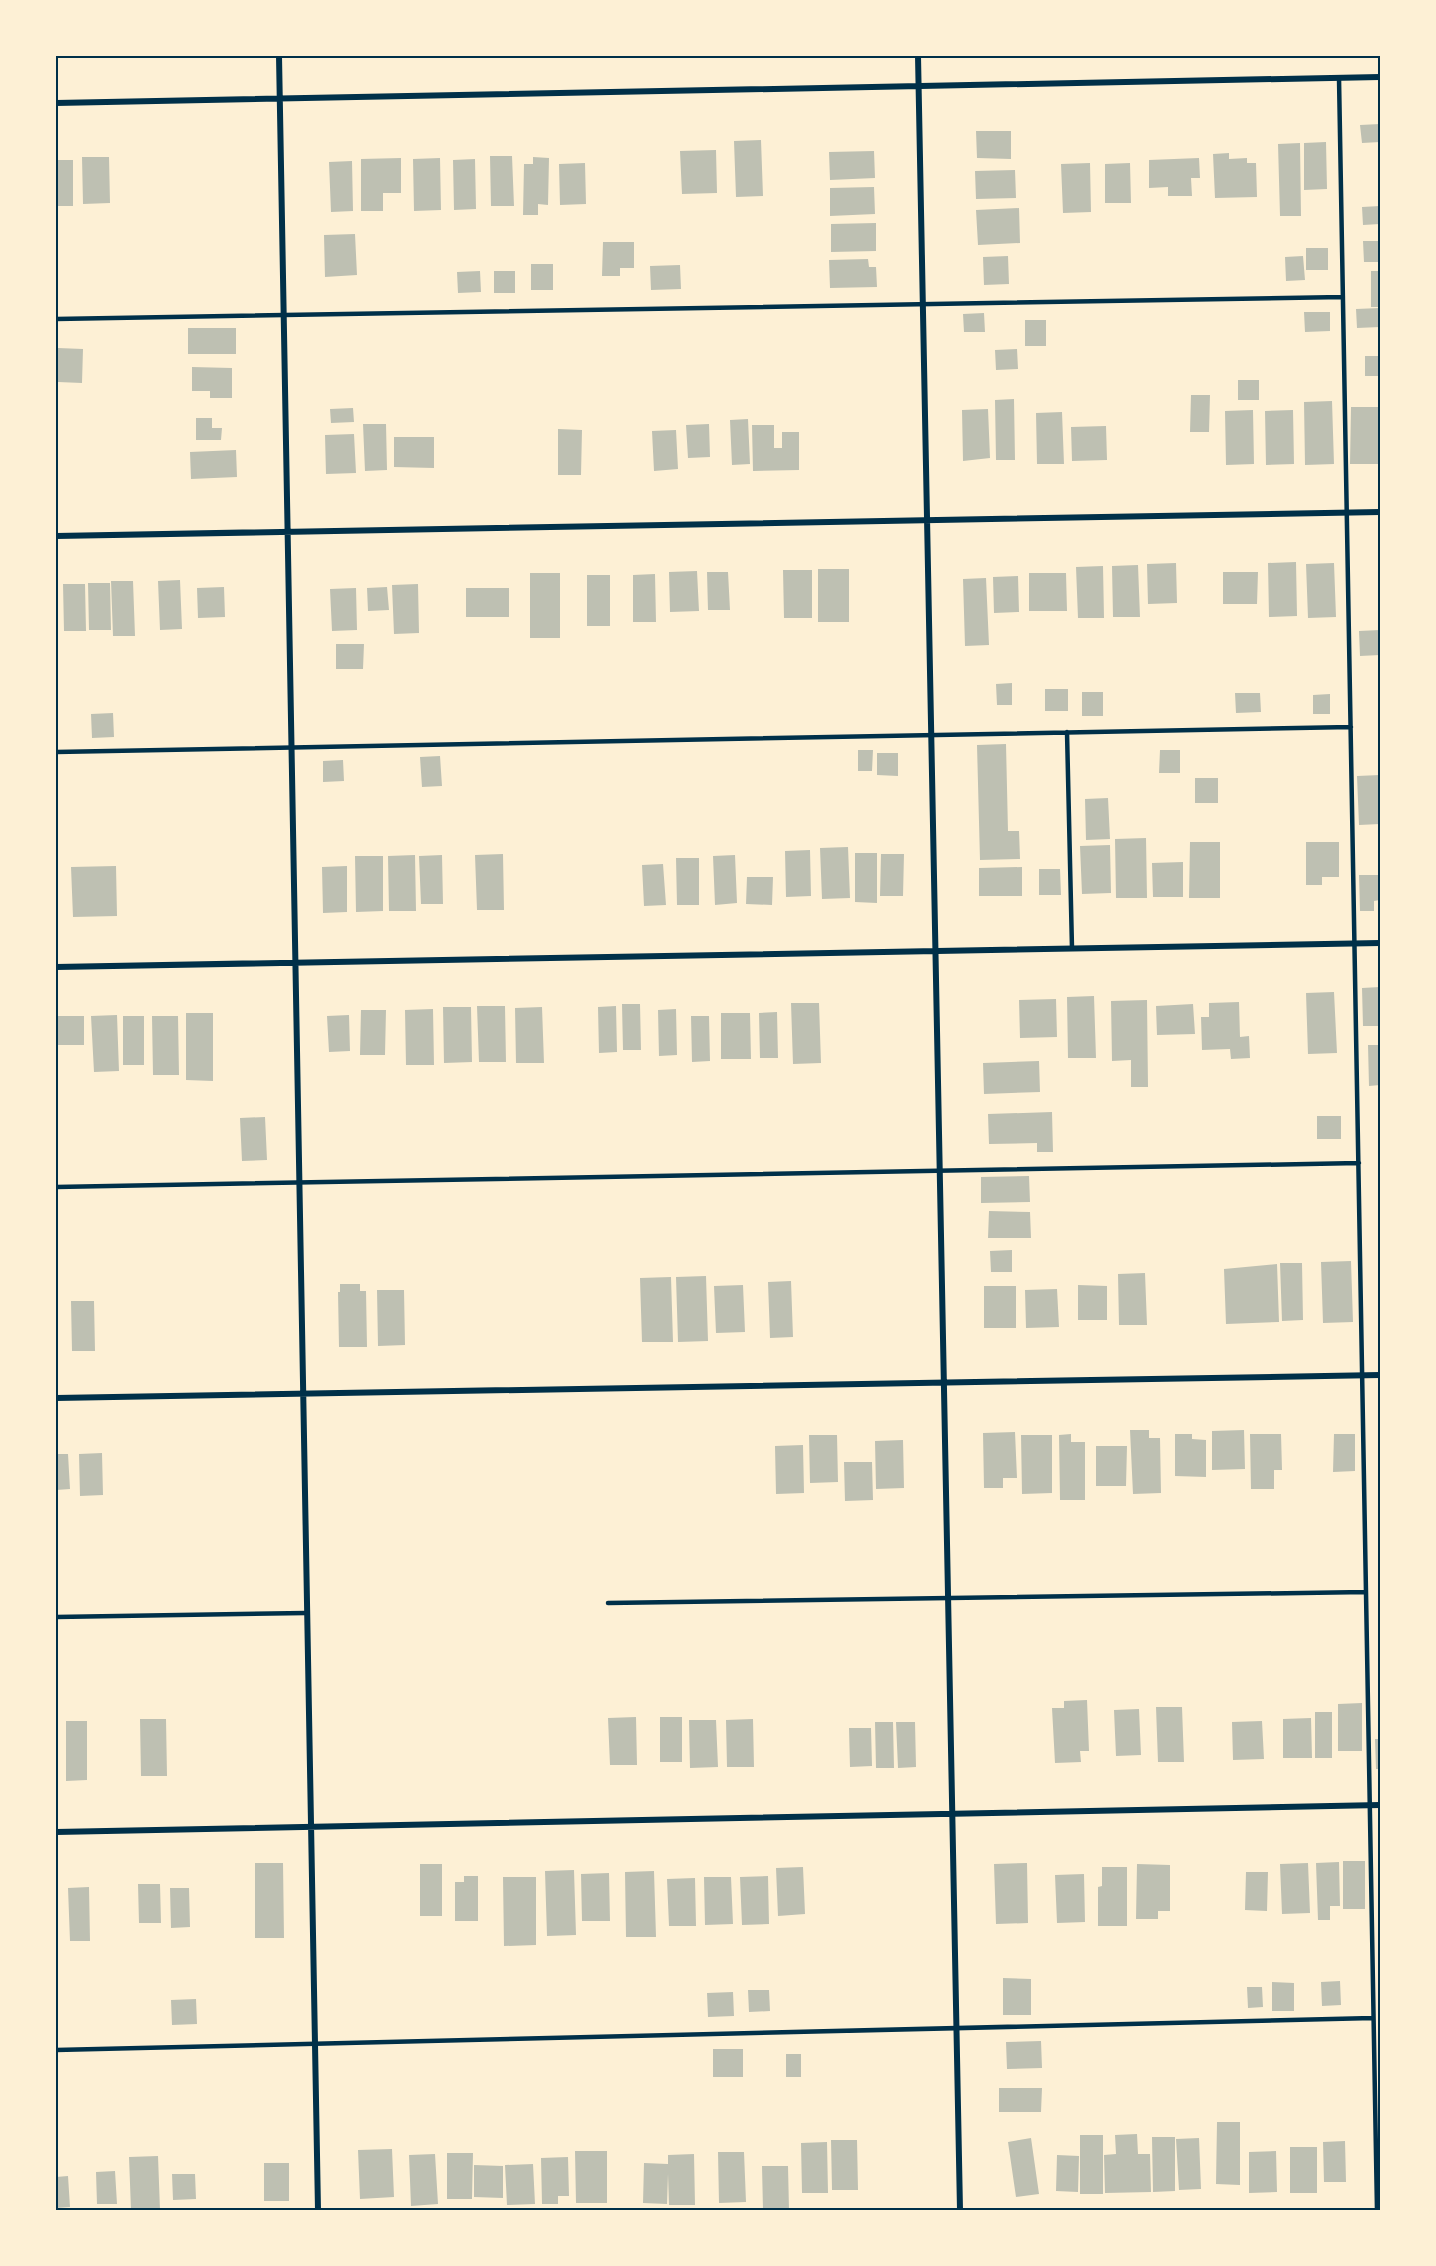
<svg xmlns="http://www.w3.org/2000/svg" width="1436" height="2266" font-family="'Exo 2',sans-serif">
  <style>
    .building { fill: #bec0b2 }
    .lines { fill: none; stroke-linecap: round; stroke-linejoin: round }
    .service { stroke: #003049; stroke-width: 4.5 }
    .minor { stroke: #003049; stroke-width: 6 }
    .neatline { fill: none; stroke: #003049; stroke-width: 2 }
  </style>
  <rect width="100%" height="100%" fill="#fdf0d5"/>
  <path class="building" d="M1380,124V142L1362,143L1360,125Z
    M976,131H1011V159L977,158Z
    M761,140L763,196L736,197L734,141Z
    M1326,142L1327,189L1304,190V143Z
    M1300,143L1301,216H1280L1278,144Z
    M716,150L717,193L682,194L680,151Z
    M874,151L875,178L830,180L829,152Z
    M1229,153V159L1247,158V163H1256L1257,197L1215,198L1213,154Z
    M490,156H512L514,206H491Z
    M82,157H109L110,203L83,204Z
    M533,157L549,158L548,205L538,204V215H523L524,164H533Z
    M401,158V193H383V211H361V159Z
    M440,158L441,210L414,211L413,159Z
    M1199,158L1200,178H1191L1192,196H1168V187L1149,188V160Z
    M475,159L476,209L454,210L453,160Z
    M56,160H73V206H56Z
    M352,161L353,211L331,212L329,162Z
    M585,163L586,204L560,205L559,164Z
    M1090,163L1091,212L1063,213L1061,164Z
    M1130,163L1131,203H1105V164Z
    M1015,170L1016,198L976,199L975,171Z
    M874,187L875,214L830,216V188Z
    M1380,206V224L1363,225L1362,207Z
    M1019,208L1020,243L978,245L976,210Z
    M876,223V251L831,252V224Z
    M355,234L357,275L325,277L324,235Z
    M1363,241H1380V262H1364Z
    M603,242H634V268H620V276H602Z
    M1306,248H1328V270H1306Z
    M1008,256L1009,284L984,285L983,257Z
    M1303,256L1305,280L1286,281L1285,257Z
    M868,259L869,267H876L877,287L830,288L829,260Z
    M531,264H553V290H531Z
    M680,265L681,289L651,290L650,266Z
    M480,271L481,292L458,293L457,272Z
    M494,271H515V293H494Z
    M1371,271H1380V307H1371Z
    M1380,308V327L1357,328L1356,309Z
    M1304,312H1330V331L1305,332Z
    M984,313L985,332H964L963,314Z
    M1025,320H1046V346H1025Z
    M188,328H236V354H188Z
    M58,348L83,349L82,383L58,382Z
    M1017,349L1018,369L996,370L995,350Z
    M1365,356H1380V376H1365Z
    M192,367L232,368V398H210V391H192Z
    M1238,380H1259V400H1238Z
    M1191,395H1210L1209,432H1190Z
    M1014,399L1015,460H996L995,400Z
    M1332,401L1334,464L1305,465L1304,402Z
    M1351,407H1380L1379,464H1350Z
    M353,408L354,422L331,423L330,409Z
    M988,409L990,458L963,461L962,410Z
    M1253,410L1254,464L1226,465L1225,411Z
    M1293,410L1294,464L1266,465L1265,411Z
    M1062,412L1064,464H1037L1036,413Z
    M196,418H212V428H222L221,440H196Z
    M748,419L750,464L732,465L730,420Z
    M363,424H386L387,470L365,471Z
    M709,424L710,457L688,458L686,425Z
    M752,425H774V448H782V432H799V470L753,471Z
    M1106,426L1107,460L1072,461L1071,427Z
    M558,429L582,430L581,475H558Z
    M676,430L678,469L654,471L652,431Z
    M354,434L356,473L326,474L325,435Z
    M394,437H434V468L394,467Z
    M236,450L237,477L191,479L190,452Z
    M1296,562L1297,616L1269,617L1268,563Z
    M1176,563L1177,603L1148,604L1147,564Z
    M1334,563L1336,617L1308,618L1306,564Z
    M1138,565L1140,617H1113L1112,566Z
    M1103,566L1104,618H1078L1076,567Z
    M818,569H849V622H818Z
    M783,570H812V618H784Z
    M697,571L699,611L670,612L669,572Z
    M707,572H728L730,610H708Z
    M1223,572H1258L1257,604H1223Z
    M530,573H560V638H530Z
    M1029,573H1066L1067,611H1029Z
    M655,574L656,622H633V575Z
    M587,575H610V626H587Z
    M1018,576L1019,612L994,613L993,577Z
    M986,578L989,645L965,646L963,579Z
    M180,580L182,629L160,630L158,581Z
    M111,581H133L135,636H113Z
    M88,583H110L111,630H89Z
    M63,584H85L86,631H64Z
    M418,584L419,633L394,634L392,585Z
    M224,587L225,617L198,618L197,588Z
    M387,587L389,610L368,611L367,588Z
    M356,588L357,630L332,631L330,589Z
    M466,588H509V617H466Z
    M1380,630V655L1360,656L1359,631Z
    M336,644H364L363,669H336Z
    M1012,683V705H997L996,684Z
    M1045,689H1068V711H1045Z
    M1082,692H1103V716H1082Z
    M1235,693H1260L1261,712L1236,713Z
    M1330,694V714H1313V695Z
    M113,713L114,737L92,738L91,714Z
    M1006,744L1008,831H1019L1020,859L980,860L977,745Z
    M858,750H873L872,771H858Z
    M1160,750H1180V773H1159Z
    M877,753H898V776L877,775Z
    M440,756L442,786L422,787L420,757Z
    M343,760L344,781L323,782V761Z
    M1380,775V824L1359,825L1357,776Z
    M1195,778H1218V803H1195Z
    M1108,798L1110,839L1086,840L1085,799Z
    M1146,838L1147,898H1116L1115,839Z
    M1190,842H1220V898H1189Z
    M1306,842H1339V877H1322V885H1306Z
    M1110,845L1111,893L1082,894L1080,846Z
    M848,847L850,898L822,899L820,848Z
    M810,850L811,896L786,897L785,851Z
    M855,853H877V903L855,902Z
    M503,854L504,910H477L475,855Z
    M881,854H904L903,896H880Z
    M415,855L416,911H389L388,856Z
    M442,855L443,904H421L419,856Z
    M735,855L737,903L715,905L713,856Z
    M355,856H383V911L356,912Z
    M676,858H699V905H677Z
    M1183,862V897H1153L1152,863Z
    M663,864L666,905L644,906L642,865Z
    M116,866L117,916L73,917L71,867Z
    M347,866V912L323,913L322,867Z
    M1022,867V896H979V868Z
    M1039,869H1060L1061,895H1039Z
    M1359,875H1380V900L1374,901V911H1360Z
    M747,877H773L772,905L746,904Z
    M1380,987V1026H1363L1362,988Z
    M1334,992L1337,1053L1308,1054L1306,993Z
    M1094,996L1096,1058H1068L1067,997Z
    M1056,999L1057,1037L1020,1038L1019,1000Z
    M1147,1000L1148,1087H1131V1060L1112,1061L1111,1001Z
    M1239,1002L1240,1037L1249,1036L1250,1058L1231,1059L1230,1049L1202,1050L1201,1017H1209V1003Z
    M791,1003H819L821,1063L793,1064Z
    M622,1004H640L641,1050H623Z
    M1193,1004L1195,1034L1157,1035L1156,1006Z
    M477,1006H505L506,1062H479Z
    M616,1006L617,1052L599,1053L598,1007Z
    M443,1007H471L472,1062L444,1063Z
    M542,1007L544,1063H516L515,1008Z
    M433,1009L434,1065H406L405,1010Z
    M676,1009L677,1055L659,1056L658,1010Z
    M361,1010H386L385,1055H360Z
    M777,1012L778,1058H760L759,1013Z
    M186,1013H213V1081L186,1080Z
    M721,1013H750L751,1059H721Z
    M117,1015L119,1071L94,1072L91,1016Z
    M349,1015L350,1051L329,1052L327,1016Z
    M56,1016H84V1045H56Z
    M123,1016H144V1065H123Z
    M152,1016H178L179,1075H153Z
    M691,1016H709L710,1061L692,1062Z
    M1368,1045H1380V1085L1369,1086Z
    M1039,1061L1040,1092L984,1094L983,1063Z
    M1052,1112L1053,1152H1037V1143L989,1144L988,1114Z
    M1317,1116H1341V1139H1317Z
    M265,1117L267,1160L242,1161L240,1118Z
    M1029,1176L1030,1202L981,1203V1177Z
    M989,1211L1030,1212L1031,1238H988Z
    M1012,1250V1272H991L990,1251Z
    M1351,1261L1353,1322L1323,1323L1321,1262Z
    M1280,1263H1302L1303,1320L1282,1321Z
    M1277,1264L1279,1322L1226,1324L1224,1269Z
    M1145,1273L1147,1325H1119L1118,1274Z
    M706,1276L708,1341L678,1342L676,1277Z
    M671,1277L673,1342H642L640,1278Z
    M791,1281L793,1337L770,1338L768,1282Z
    M340,1284H360V1291H366L367,1347H339L338,1292H340Z
    M743,1285L745,1332L716,1333L714,1286Z
    M1078,1285L1107,1286V1320H1078Z
    M984,1286H1016V1328H984Z
    M1057,1289L1059,1327L1026,1328L1025,1290Z
    M377,1290H404L405,1345L378,1346Z
    M71,1301H94L95,1351H72Z
    M1130,1430H1149V1438H1160L1161,1493L1133,1494Z
    M1244,1430L1245,1469L1212,1470V1431Z
    M1015,1432L1017,1478H1003V1488H984L983,1433Z
    M1071,1434V1442H1085V1500H1060L1059,1435Z
    M1175,1434H1192V1439L1206,1440V1477L1175,1476Z
    M1250,1434H1281L1282,1470H1274V1489H1251Z
    M1334,1434H1355V1471L1333,1472Z
    M809,1435H837L838,1482L810,1483Z
    M1021,1435H1052V1493L1022,1494Z
    M903,1440L904,1488L876,1489L875,1441Z
    M803,1445L804,1493L776,1494L775,1446Z
    M1096,1446H1127L1126,1486H1096Z
    M102,1453L103,1495L80,1496L79,1454Z
    M56,1454H68L70,1489L56,1490Z
    M844,1462H872L873,1500L845,1501Z
    M1087,1700L1089,1751H1080L1081,1762L1055,1763L1052,1708H1064V1701Z
    M1362,1703V1751H1338V1704Z
    M1156,1707H1182L1184,1762H1158Z
    M1139,1709L1141,1755L1116,1756L1114,1710Z
    M1315,1712H1332V1758H1315Z
    M636,1717L637,1765H610L608,1718Z
    M660,1717H682V1762H660Z
    M1311,1718L1312,1758H1283V1719Z
    M140,1719H166L167,1776H141Z
    M753,1719L754,1767H727L726,1720Z
    M689,1720H716L718,1767L690,1768Z
    M66,1721H87V1780L66,1781Z
    M1262,1721L1264,1759L1233,1760L1232,1722Z
    M875,1722H893L894,1768H876Z
    M896,1722H915L916,1767L898,1768Z
    M849,1728H871L872,1766L850,1767Z
    M1375,1739H1380V1769H1376Z
    M1343,1861H1365V1909H1343Z
    M1339,1862L1340,1906H1330V1920H1318L1316,1863Z
    M255,1863H283L284,1938H255Z
    M1027,1863L1028,1923L996,1924L994,1864Z
    M1308,1863L1310,1913L1282,1914L1280,1864Z
    M420,1864H442V1916H420Z
    M1137,1864L1170,1865V1911H1158V1919H1136Z
    M803,1867L805,1914L778,1916L776,1868Z
    M1102,1867H1127V1926H1098V1887L1102,1886Z
    M574,1870L576,1935L547,1936L545,1871Z
    M654,1871L656,1937H626L625,1872Z
    M1246,1872H1268L1267,1911L1245,1910Z
    M609,1873L610,1921H582L581,1874Z
    M1084,1874L1085,1922L1057,1923L1055,1875Z
    M464,1876H478V1921H455V1882H464Z
    M768,1876L769,1924L742,1925L740,1877Z
    M503,1877H536V1945L504,1946Z
    M704,1877H731L733,1924L705,1925Z
    M695,1878L696,1926H669L667,1879Z
    M138,1884H160L161,1923H139Z
    M89,1887L90,1941H70L68,1888Z
    M170,1888H189L190,1927L171,1928Z
    M1003,1978L1031,1979V2015H1003Z
    M1340,1981L1341,2005L1322,2006L1321,1982Z
    M1272,1982L1294,1983V2011H1272Z
    M1247,1987H1262L1263,2007L1248,2008Z
    M748,1990H769L770,2011L749,2012Z
    M733,1992L734,2016L708,2017L707,1993Z
    M196,1999L197,2024L172,2025L171,2000Z
    M1041,2041L1042,2068L1007,2069L1006,2042Z
    M713,2049H743V2077H713Z
    M786,2054H801V2077H786Z
    M999,2088H1042L1041,2112H999Z
    M1217,2122H1240V2185L1216,2184Z
    M1137,2134L1138,2154H1150L1151,2192L1105,2193L1104,2155L1116,2154L1115,2135Z
    M1080,2135H1103V2194H1080Z
    M1152,2137H1175V2191L1153,2192Z
    M1031,2138L1039,2194L1016,2197L1008,2142Z
    M1199,2138L1201,2189L1179,2190L1176,2139Z
    M831,2140H857L858,2190H832Z
    M1345,2141L1346,2182H1324L1323,2142Z
    M827,2142L828,2193H802L801,2143Z
    M1290,2147H1317V2193H1290Z
    M392,2149L394,2197L360,2199L358,2150Z
    M575,2151H607V2203H576Z
    M1276,2151L1277,2192L1249,2193V2152Z
    M718,2152H744L746,2202L719,2203Z
    M447,2153H473L472,2199H447Z
    M435,2154L438,2204L411,2206L409,2155Z
    M694,2154L695,2205H669L668,2174L667,2204L643,2203L644,2163L668,2164V2155Z
    M1057,2155L1079,2156L1078,2192L1056,2191Z
    M158,2156L160,2210H131L129,2157Z
    M568,2157L569,2196H558V2204H542L541,2158Z
    M264,2163H289V2201H264Z
    M533,2164L535,2204L507,2205L505,2165Z
    M474,2165L503,2166V2198L474,2197Z
    M762,2166H788L789,2210H763Z
    M115,2171L117,2204H97L96,2172Z
    M172,2174H195L196,2199L173,2200Z
    M68,2176L70,2207L56,2208V2177Z"/>
  <g class="lines">
    <path class="service" d="M1339,78L1377,2210
      M56,319L1343,297
      M1067,732L1072,948
      M56,752L1351,727
      M56,1187L1359,1163
      M608,1603L1366,1592
      M56,1617L306,1613
      M56,2050L1373,2018"/>
    <path class="minor" d="M279,56L318,2210
      M918,56L960,2210
      M56,103L1380,77
      M56,536L1380,512
      M56,967L1380,943
      M56,1398L1380,1375
      M56,1832L1380,1805"/>
  </g>
  <rect width="1436" height="2266" fill="none" stroke="#fdf0d5" stroke-width="114"/>
  <rect x="57" y="57" width="1322" height="2152" class="neatline"/>
</svg>
